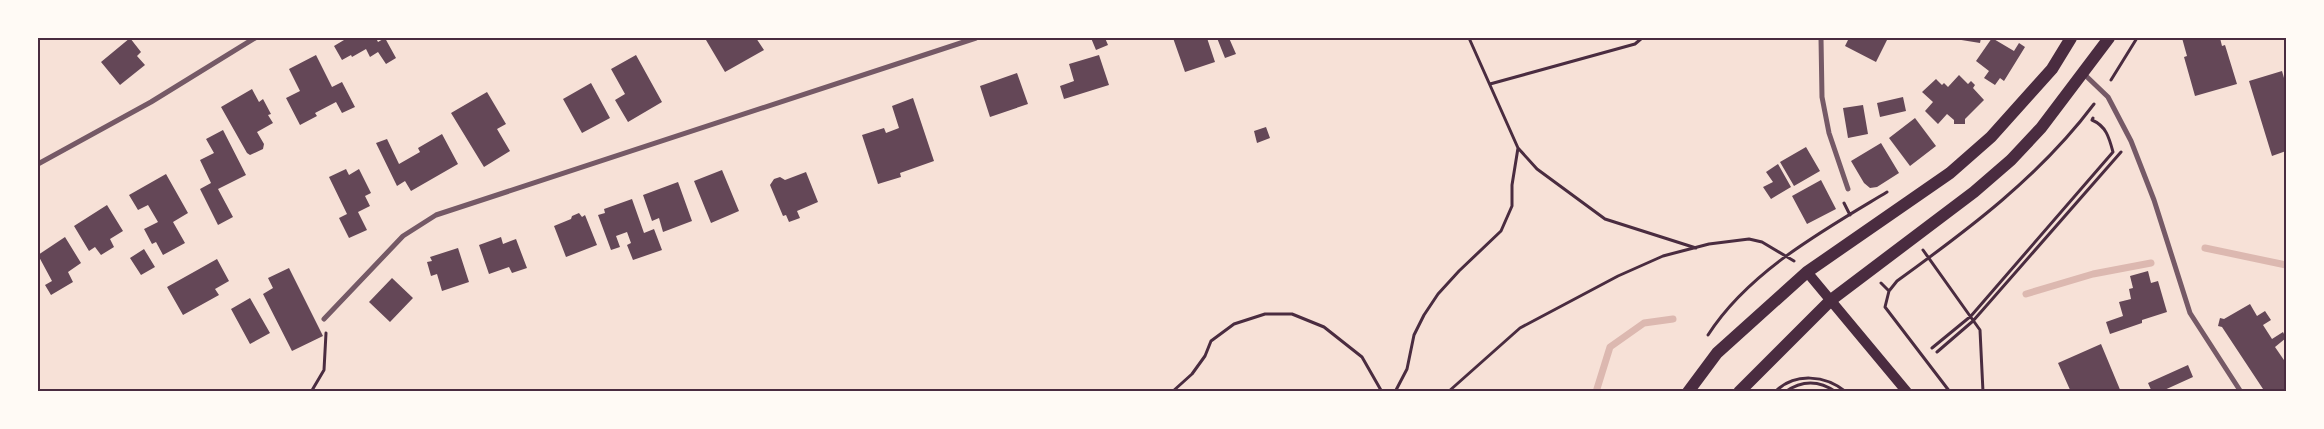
<svg xmlns="http://www.w3.org/2000/svg" width="2324" height="429" font-family="'Exo 2',sans-serif">
  <style>
    .lines { fill: none; stroke-linecap: round; stroke-linejoin: round }
    .stream { stroke: #dcb8b0; stroke-width: 7 }
    .building { fill: #644757 }
    .path { stroke: #4a2c40; stroke-width: 3 }
    .minor { stroke: #755966; stroke-width: 5 }
    .secondary { stroke: #4a2c40; stroke-width: 10 }
    .primary { stroke: #4a2c40; stroke-width: 12 }
    .neatline { fill: none; stroke: #4a2c40; stroke-width: 2 }
  </style>
  <rect width="100%" height="100%" fill="#f7e1d7"/>
  <g class="lines">
    <path class="stream" d="M2205,248L2286,265
      M2026,294L2093,274L2151,263
      M1596,392L1610,347L1644,323L1673,319"/>
  </g>
  <path class="building" d="M130,38L141,52L137,56L145,65L120,85L101,62Z
    M343,38H376L378,42L385,38L396,58L386,64L378,52L370,57L366,49L352,57L351,55L342,60L334,46L344,40Z
    M710,38H756L764,50L725,72L706,40Z
    M1091,38H1105L1108,45L1096,50Z
    M1173,38H1207L1215,62L1185,72Z
    M1217,38H1229L1236,54L1225,58Z
    M1849,38H1888L1876,62L1845,46Z
    M1949,38H1981L1980,43Z
    M1992,38L2014,51L2019,43L2025,47L2004,81L2000,78L1995,85L1984,78L1989,71L1976,61Z
    M2182,38H2220L2222,46L2225,45L2237,84L2195,96L2184,57L2187,56Z
    M316,55L332,87L342,82L355,107L342,113L336,102L315,113L317,116L300,125L286,98L300,91L289,69Z
    M636,55L662,102L628,122L615,100L625,94L611,69Z
    M1099,55L1109,85L1064,99L1060,86L1074,81L1069,64Z
    M2282,71L2286,85V151L2272,156L2249,81Z
    M1017,73L1028,104L990,117L980,86Z
    M1959,75L1968,84L1971,81L1975,85L1973,88L1984,100L1965,119V124H1954V120L1947,114L1938,124L1925,111L1933,102L1922,92L1936,79L1942,85L1944,83L1948,87Z
    M591,83L610,118L582,133L563,99Z
    M252,89L259,102L263,99L271,114L268,115L273,123L257,132L264,144L263,149L250,155L247,153L221,107Z
    M487,92L506,124L497,129L510,151L484,167L451,113Z
    M1903,97L1906,111L1880,117L1877,103Z
    M913,98L934,161L900,173L901,177L878,184L862,135L884,128L886,133L899,128L892,106Z
    M1863,105L1868,134L1848,138L1843,108Z
    M1915,118L1936,146L1910,166L1889,138Z
    M1266,127L1270,138L1257,143L1254,131Z
    M223,130L246,175L218,189L233,217L218,225L200,189L211,183L200,160L214,153L206,139Z
    M442,134L458,164L411,191L405,181L397,186L376,143L387,139L399,164L420,152L418,148Z
    M1881,143L1899,173L1877,187L1870,188L1864,183L1851,161Z
    M1806,147L1820,171L1794,186L1780,162Z
    M1778,164L1791,187L1771,199L1763,187L1773,182L1766,172Z
    M346,169L349,175L359,169L371,193L365,196L370,206L358,212L367,230L349,238L339,218L347,214L329,177Z
    M722,170L739,211L711,223L694,181Z
    M806,172L818,202L797,211L800,218L789,222L786,215L783,216L770,185L774,179L780,177L785,180Z
    M166,174L188,213L173,222L185,243L163,255L156,242L152,244L144,229L158,222L148,205L138,210L129,195Z
    M1821,180L1836,209L1807,224L1792,196Z
    M678,182L692,221L663,232L659,218L652,221L643,195Z
    M632,199L644,233L654,229L662,250L633,260L627,245L631,243L627,232L616,236L620,247L611,250L598,215L605,213L604,209Z
    M107,205L123,231L110,239L114,247L101,255L95,247L89,251L74,226Z
    M579,213L582,217L585,215L597,245L566,257L554,226L571,219L572,216Z
    M65,237L81,263L68,272L73,282L51,295L45,285L52,281L38,255Z
    M501,237L503,244L516,239L527,268L512,273L509,267L489,274L479,245Z
    M458,248L469,282L442,291L437,274L431,276L427,262L432,261L430,257Z
    M144,249L155,267L141,275L130,258Z
    M217,259L229,281L215,289L219,295L183,315L167,287Z
    M289,268L323,336L292,351L263,294L273,288L268,278Z
    M2148,271L2151,283L2158,281L2167,312L2142,320V323L2110,334L2106,322L2123,316L2119,302L2131,299L2129,289L2133,288L2130,276Z
    M392,278L413,298L390,322L369,302Z
    M250,298L270,333L250,344L231,309Z
    M2250,304L2257,316L2265,311L2271,320L2263,325L2272,339L2283,332L2286,338L2275,347L2286,363V392H2265L2222,327L2218,326L2220,318L2224,319Z
    M2101,344L2121,392H2071L2058,363Z
    M2188,365L2193,377L2160,392H2152L2148,383Z"/>
  <g class="lines">
    <path class="path" d="M1469,38L1518,148L1537,169L1605,219L1696,248
      M2111,80L2137,38
      M1490,84L1635,44L1642,38
      M1844,203L1850,215
      M1923,250L1980,330L1983,392
      M1881,283L1889,291
      M1708,335C1749,271 1824,230 1887,192
      M1932,348L1971,316L2113,152C2109,137 2106,126 2092,120L2093,118
      M1937,352L1973,321L2121,152
      M311,392L324,370L326,333
      M1172,392L1192,374L1205,356L1211,341L1234,324L1265,314H1292L1324,327L1362,357L1382,392
      M1395,392L1407,369L1414,335L1424,315L1438,294L1459,271L1501,231L1512,206V185L1518,148
      M1448,392L1520,328L1618,276L1663,256L1709,244L1749,239L1762,242L1794,261
      M1775,392C1794,372 1826,375 1846,392
      M1785,392C1802,380 1819,380 1836,392
      M1950,392L1885,307L1889,291L1897,281C1969,229 2040,176 2094,104"/>
    <path class="minor" d="M1821,38L1822,97L1829,133L1848,189
      M2084,74L2108,97L2131,141L2154,200L2190,313L2241,392
      M38,164L151,102L255,38
      M324,319L403,236L436,215L976,38"/>
    <path class="secondary" d="M1807,272L1907,392"/>
    <path class="primary" d="M1688,392L1717,353L1807,272L1950,173L1991,137L2052,69L2071,38
      M1739,392L1831,300L1974,192L2011,160L2041,128L2109,38"/>
  </g>
  <rect width="2324" height="429" fill="none" stroke="#fffaf5" stroke-width="78"/>
  <rect x="39" y="39" width="2246" height="351" class="neatline"/>
</svg>
